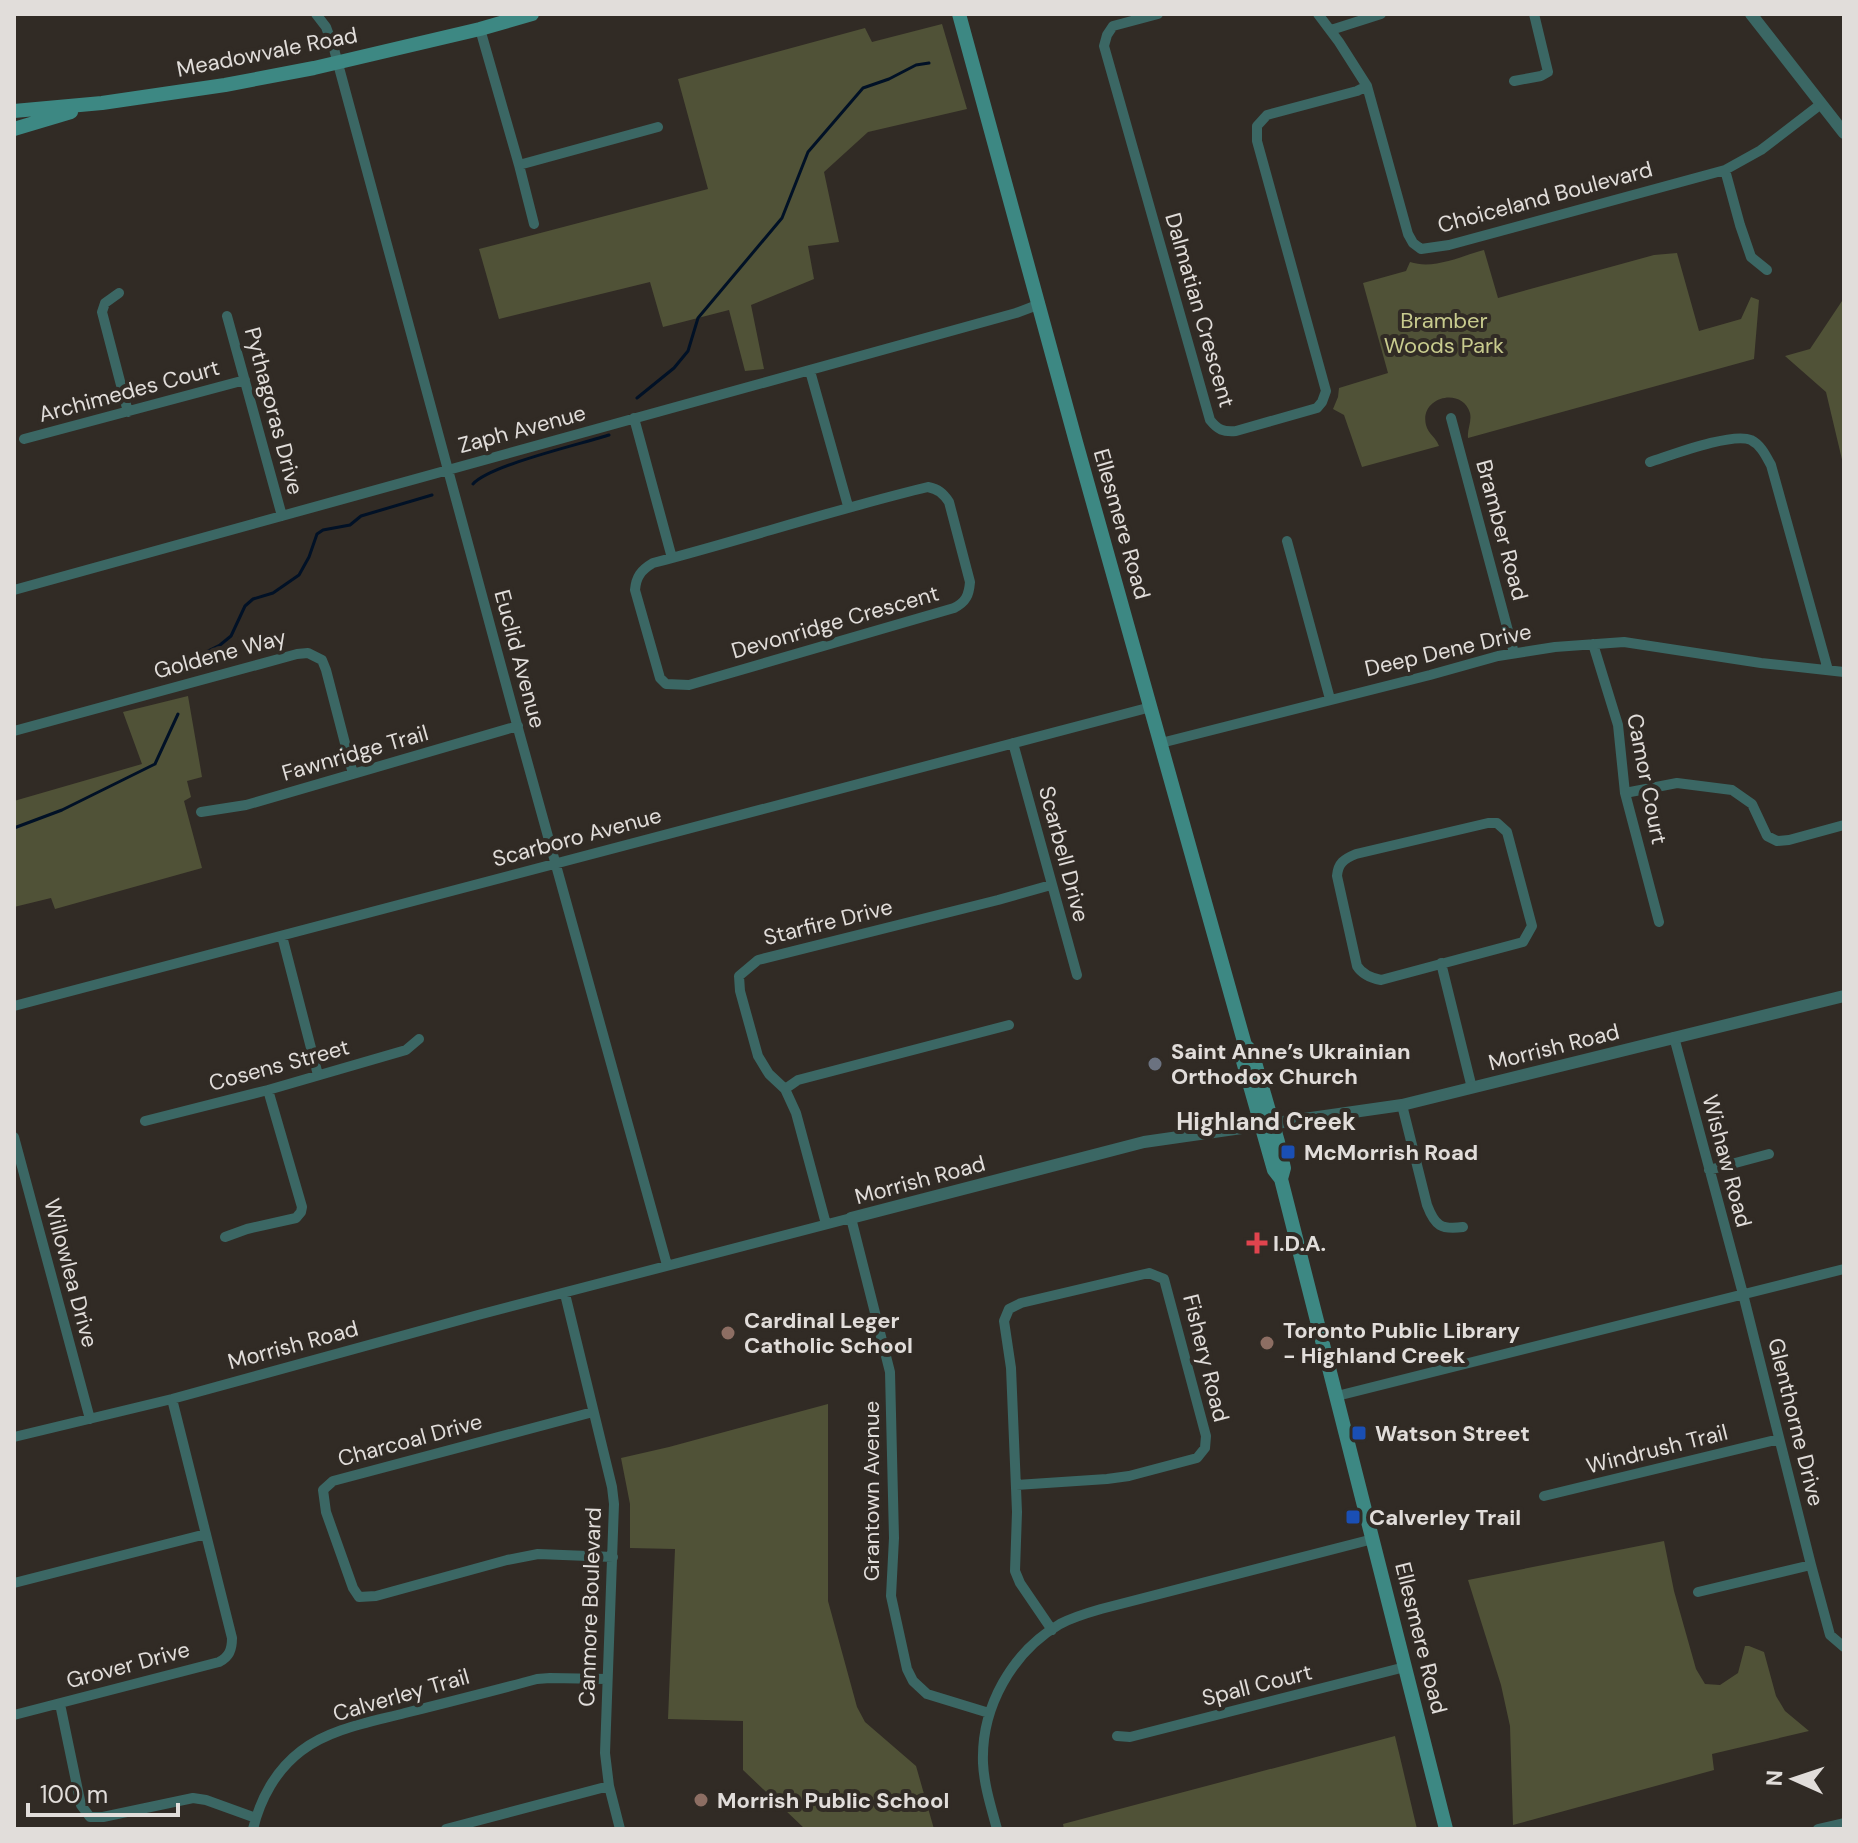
<svg xmlns="http://www.w3.org/2000/svg" width="1858" height="1843" font-family="'DM Sans',sans-serif">
  <style>
    .green { fill: #505237 }
    .lines { fill: none; stroke-linecap: round; stroke-linejoin: round }
    .stream { stroke: #011126; stroke-width: 3 }
    .minor { stroke: #3b6764; stroke-width: 10 }
    .tertiary { stroke: #3b6764; stroke-width: 12 }
    .secondary { stroke: #3d8883; stroke-width: 14 }
    .worship-dot { fill: #6b7280; stroke: #312b25; stroke-width: 3 }
    .transit-dot { fill: #1a4fb4; stroke: #312b25; stroke-width: 3 }
    .health-dot { fill: #e0444e; stroke: #312b25; stroke-width: 3 }
    .education-dot { fill: #8d6e63; stroke: #312b25; stroke-width: 3 }
    .labels { text-anchor: middle; dominant-baseline: central; stroke-width: 8; stroke-linejoin: round; paint-order: stroke }
    .street-label { font-size: 22px; fill: #e1ddda; stroke: #312b25 }
    .park-label { font-size: 22px; fill: #c8cb8e; stroke: #312b25 }
    .poi-label { font-size: 22px; font-weight: bold; fill: #e1ddda; stroke: #312b25; text-anchor: start }
    .neighbourhood-label { font-size: 24px; font-weight: bold; fill: #e1ddda; stroke: #312b25 }
  </style>
  <rect width="100%" height="100%" fill="#312b25"/>
  <path class="green" d="M942,24L967,109L868,132L824,172L839,242L808,246L814,279L751,305L764,369L745,371L729,310L663,327L650,282L499,319L479,249L708,189L678,79L865,28L872,42Z
    M1484,250L1498,298L1654,255L1677,253L1699,331L1741,319L1751,297L1759,300L1754,359L1468,438C1467,429 1472,422 1470,413C1462,386 1419,397 1426,425C1428,434 1436,437 1439,446L1362,467L1344,415L1333,409L1338,397L1339,388L1388,373L1363,283L1406,271L1410,262C1434,270 1461,256 1484,250Z
    M1844,298V468L1826,392L1785,356L1810,349Z
    M188,696L202,777L187,781L191,797L184,801L202,868L55,909L51,898L14,907V801L142,764L123,712Z
    M828,1404V1601L857,1707L865,1722L916,1766L934,1829H805L743,1770V1721L668,1719L675,1549L630,1548V1504L621,1458L669,1447Z
    M1664,1541L1674,1591L1696,1669L1705,1684L1720,1685L1738,1673L1745,1646H1749L1764,1652L1776,1696L1785,1711L1809,1731L1712,1754L1714,1770L1513,1825L1510,1726L1501,1685L1468,1580Z
    M1395,1736L1417,1829H1064L1063,1824Z"/>
  <g class="lines">
    <path class="stream" d="M637,398L674,368L688,351L698,318L782,218L808,152L863,88L889,79L916,65L929,63
      M473,484C490,465 581,444 609,435
      M189,670L194,658L220,645L231,636L245,606L253,599L273,593L299,575L309,557L317,534L323,530L350,525L361,516L432,495
      M14,828L62,810L155,764L178,714"/>
    <path class="minor" d="M316,14L326,27L334,49L519,732L667,1265
      M1158,14L1113,26L1107,35L1104,46L1210,420C1218,430 1223,432 1236,431L1317,408L1322,402L1326,391L1257,141V126L1267,115L1357,91L1367,86
      M1318,14L1339,42L1367,86L1408,234L1413,243L1421,249L1449,245L1725,170L1761,150L1821,104
      M480,29L519,165L534,224
      M1331,30L1381,14
      M1514,81L1541,76L1548,72L1534,14
      M519,165L658,127
      M1725,170L1740,225L1751,257L1767,270
      M119,293L105,303L102,312L128,412
      M227,316L282,516
      M810,371L848,506
      M634,418L672,558
      M1451,418L1514,653
      M24,439L245,380
      M1650,462C1672,455 1732,432 1751,440C1761,445 1766,456 1771,465L1828,670
      M928,487C938,489 943,493 949,502L970,582C969,595 966,602 954,608L689,685L666,684L660,678L635,590C636,577 641,570 653,563C745,539 836,509 928,487Z
      M1287,541L1330,699
      M14,590L1016,313L1040,304
      M1593,644L1618,725L1625,793L1659,922
      M14,731L297,654L308,653L322,660L326,670L353,774
      M1013,743L1077,975
      M1161,743L1430,675L1498,656L1555,647L1624,642L1761,663L1844,672
      M1625,793L1677,783L1732,790L1752,804L1767,836L1777,841L1789,840L1844,825
      M201,812L246,805L518,726
      M1488,823H1497L1507,832L1532,926L1523,942L1381,980C1371,978 1362,974 1357,966L1337,876C1338,863 1344,859 1356,854Z
      M282,936L318,1075
      M1441,963L1472,1088
      M14,1006L1151,707
      M1674,1037L1743,1294L1811,1565L1830,1635L1844,1647
      M785,1089L798,1080L1009,1025
      M1402,1105L1427,1205C1435,1226 1441,1230 1463,1227
      M145,1121L268,1090L406,1050L419,1039
      M14,1137L90,1419
      M1709,1170L1769,1154
      M826,1224L796,1113L785,1089L769,1074L758,1056L740,991L739,976L758,960L998,900L1051,885
      M225,1237L247,1229L296,1218L301,1212L302,1207L268,1090
      M565,1294L612,1487L614,1504L605,1753L609,1786L620,1829
      M1337,1396L1844,1269
      M593,1412L333,1481L323,1490L326,1512L353,1588L359,1597L376,1596L507,1560L538,1554L613,1557
      M14,1437L172,1399L478,1315L851,1218L890,1372L894,1538L891,1596L907,1669L913,1681L927,1694L989,1713
      M1016,1485L1107,1479L1129,1476L1197,1458L1205,1448L1206,1436L1164,1279L1149,1273L1021,1303L1009,1309L1004,1321L1011,1368L1017,1512L1015,1571L1020,1583L1052,1630
      M1544,1496L1779,1439
      M14,1583L206,1534
      M1698,1592L1811,1565
      M60,1704L81,1805L90,1817H103L193,1798L206,1800L256,1818
      M14,1715L219,1662C229,1657 232,1650 232,1638L172,1399
      M1117,1736L1130,1737L1405,1667
      M253,1829C260,1799 276,1770 301,1751C329,1729 371,1722 405,1713C449,1702 493,1691 537,1679L550,1678L607,1679
      M446,1829L609,1786
      M997,1829C991,1807 984,1785 983,1763C981,1707 1012,1652 1060,1624C1073,1617 1087,1613 1101,1609L1373,1539
      M1818,1829L1844,1823"/>
    <path class="tertiary" d="M1751,14L1844,133
      M851,1218L1144,1142L1402,1105L1844,996"/>
    <path class="secondary" d="M959,14L1076,442L1245,1045L1252,1052L1278,1142L1284,1168L1281,1179
      M14,111L102,103L225,85L314,68L480,29L532,14
      M14,129L71,112
      M1245,1045L1241,1054L1274,1170L1281,1179L1446,1829"/>
  </g>
  <circle class="worship-dot" cx="1155" cy="1064" r="8"/>
  <g class="transit-dot">
    <rect x="1280" y="1144" width="16" height="16" rx="4"/>
    <rect x="1351" y="1425" width="16" height="16" rx="4"/>
    <rect x="1345" y="1509" width="16" height="16" rx="4"/>
  </g>
  <path class="health-dot" d="M1253 1231h8v8h8v8h-8v8h-8v-8h-8v-8h8z"/>
  <g class="education-dot">
    <circle cx="728" cy="1333" r="8"/>
    <circle cx="1267" cy="1343" r="8"/>
    <circle cx="701" cy="1800" r="8"/>
  </g>
  <g class="labels">
    <g class="street-label">
      <text transform="translate(267 52) rotate(-11)">Meadowvale Road</text>
      <text transform="translate(1545 197) rotate(-15)">Choiceland Boulevard</text>
      <text transform="translate(1200 310) rotate(74)">Dalmatian Crescent</text>
      <text transform="translate(129 391) rotate(-15)">Archimedes Court</text>
      <text transform="translate(274 411) rotate(75)">Pythagoras Drive</text>
      <text transform="translate(522 429) rotate(-15)">Zaph Avenue</text>
      <text transform="translate(1122 524) rotate(74)">Ellesmere Road</text>
      <text transform="translate(1502 530) rotate(75)">Bramber Road</text>
      <text transform="translate(835 622) rotate(-16)">Devonridge Crescent</text>
      <text transform="translate(1448 650) rotate(-13)">Deep Dene Drive</text>
      <text transform="translate(220 654) rotate(-15)">Goldene Way</text>
      <text transform="translate(520 659) rotate(75)">Euclid Avenue</text>
      <text transform="translate(355 753) rotate(-16)">Fawnridge Trail</text>
      <text transform="translate(1647 779) rotate(79)">Camor Court</text>
      <text transform="translate(577 837) rotate(-15)">Scarboro Avenue</text>
      <text transform="translate(1064 854) rotate(75)">Scarbell Drive</text>
      <text transform="translate(828 922) rotate(-14)">Starfire Drive</text>
      <text transform="translate(1554 1047) rotate(-14)">Morrish Road</text>
      <text transform="translate(279 1065) rotate(-15)">Cosens Street</text>
      <text transform="translate(1727 1161) rotate(75)">Wishaw Road</text>
      <text transform="translate(920 1180) rotate(-15)">Morrish Road</text>
      <text transform="translate(71 1273) rotate(75)">Willowlea Drive</text>
      <text transform="translate(293 1345) rotate(-15)">Morrish Road</text>
      <text transform="translate(1206 1358) rotate(76)">Fishery Road</text>
      <text transform="translate(1796 1422) rotate(76)">Glenthorne Drive</text>
      <text transform="translate(410 1440) rotate(-15)">Charcoal Drive</text>
      <text transform="translate(1657 1449) rotate(-14)">Windrush Trail</text>
      <text transform="translate(871 1491) rotate(-90)">Grantown Avenue</text>
      <text transform="translate(590 1607) rotate(-88)">Canmore Boulevard</text>
      <text transform="translate(1421 1638) rotate(76)">Ellesmere Road</text>
      <text transform="translate(128 1665) rotate(-15)">Grover Drive</text>
      <text transform="translate(1257 1685) rotate(-14)">Spall Court</text>
      <text transform="translate(401 1695) rotate(-16)">Calverley Trail</text>
    </g>
    <g class="park-label">
      <text x="1444" y="320">Bramber<tspan x="1444" dy="25">Woods Park</tspan></text>
    </g>
    <g class="poi-label">
      <text x="1171" y="1051">Saint Anne’s Ukrainian<tspan x="1171" dy="25">Orthodox Church</tspan></text>
      <text x="1304" y="1152">McMorrish Road</text>
      <text x="1273" y="1243">I.D.A.</text>
      <text x="744" y="1320">Cardinal Leger<tspan x="744" dy="25">Catholic School</tspan></text>
      <text x="1283" y="1330">Toronto Public Library<tspan x="1283" dy="25">- Highland Creek</tspan></text>
      <text x="1375" y="1433">Watson Street</text>
      <text x="1369" y="1517">Calverley Trail</text>
      <text x="717" y="1800">Morrish Public School</text>
    </g>
    <g class="neighbourhood-label">
      <text x="1266" y="1121">Highland Creek</text>
    </g>
  </g>
  <rect width="1858" height="1843" fill="none" stroke="#e1ddda" stroke-width="32"/>
  <g transform="translate(1794 1779) rotate(273)" stroke="#312b25" stroke-width="6" paint-order="stroke">
  <path d="M0-6L14 30L0 20L-14 30Z" fill="#e1ddda"/>
  <text y="-12" font-size="22" font-weight="bold" text-anchor="middle" fill="#e1ddda">N</text>
  </g>
  <path d="M28 1803v12h150v-12" fill="none" stroke="#e1ddda" stroke-width="4"/>
  <text x="40" y="1803" font-size="24" fill="#e1ddda" stroke="#312b25" stroke-width="6" paint-order="stroke">100 m</text>
</svg>
